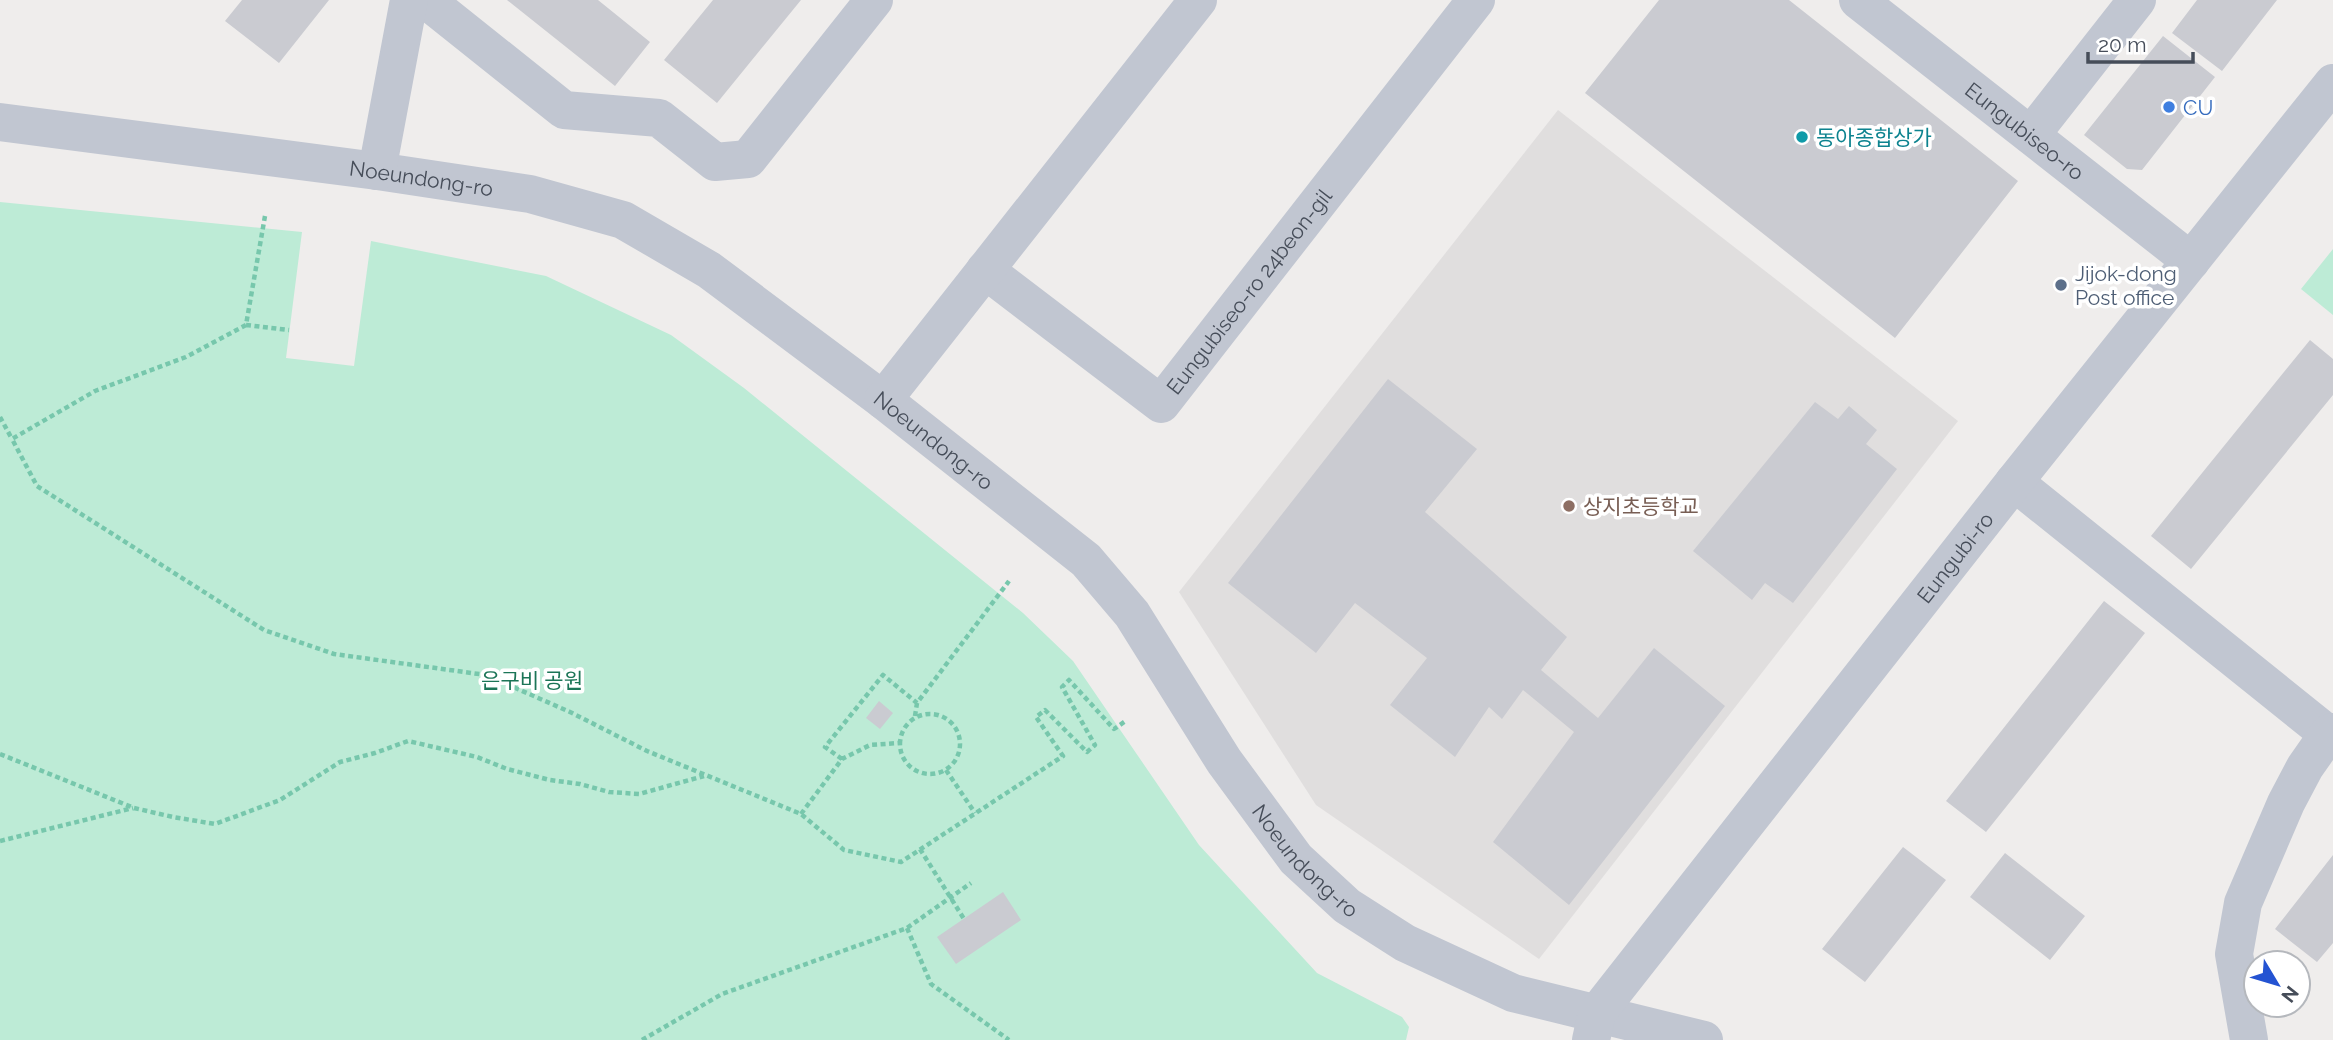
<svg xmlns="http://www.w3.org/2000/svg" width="2333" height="1040" font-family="Raleway,'Noto Sans KR',sans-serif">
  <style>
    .education { fill: #e0dede }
    .green { fill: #bdebd6 }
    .building { fill: #cacbd1 }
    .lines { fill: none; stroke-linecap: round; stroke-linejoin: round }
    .path { stroke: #77c7ac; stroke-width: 4.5; stroke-dasharray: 5 3.5; stroke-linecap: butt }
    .minor { stroke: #c1c6d1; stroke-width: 38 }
    .shop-dot { fill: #3f7fe0; stroke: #fff; stroke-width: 2.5 }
    .culture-dot { fill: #0f9aa8; stroke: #fff; stroke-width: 2.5 }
    .service-dot { fill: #5c6f8a; stroke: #fff; stroke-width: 2.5 }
    .education-dot { fill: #8d6e63; stroke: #fff; stroke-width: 2.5 }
    .labels { text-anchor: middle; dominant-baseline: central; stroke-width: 7; stroke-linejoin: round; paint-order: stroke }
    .shop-label { font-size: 21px; fill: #366cbe; stroke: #fff; text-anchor: start }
    .street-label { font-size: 21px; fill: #464d59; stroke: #fff }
    .culture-label { font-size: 21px; fill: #0d838f; stroke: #fff; text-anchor: start }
    .service-label { font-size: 21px; fill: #4e5e75; stroke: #fff; text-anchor: start }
    .education-label { font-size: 21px; fill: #785e54; stroke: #fff; text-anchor: start }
    .park-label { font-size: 21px; fill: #1c7557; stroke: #fff }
  </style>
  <rect width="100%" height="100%" fill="#efedec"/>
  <path class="education" d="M1558,110L1958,421L1539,959L1316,805L1179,592Z"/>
  <path class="green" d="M0,202L302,232L286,358L354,366L371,241L546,276L671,335L744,388L1023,613L1073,661L1199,845L1317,973L1402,1017L1409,1027L1406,1040H0Z
    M2333,249V315L2301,289Z"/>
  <path class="building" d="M242,0H329L279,63L225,21Z
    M507,0H598L650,42L615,86Z
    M713,0H801L717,103L664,60Z
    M1659,0H1789L2018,181L1895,338L1585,93Z
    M2197,0H2277L2222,71L2172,33Z
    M2163,36L2215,77L2142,170L2127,169L2084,135Z
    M2310,340L2333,359V395L2191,569L2151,536Z
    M1388,379L1477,449L1425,512L1567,637L1541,670L1598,718L1654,648L1725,706L1569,905L1493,842L1574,732L1523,690L1502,719L1489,707L1455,757L1390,705L1427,658L1355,603L1316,653L1228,583Z
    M1815,402L1838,419L1849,406L1877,430L1866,444L1897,469L1793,603L1765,583L1752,600L1693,551Z
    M2104,601L2145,633L1986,832L1946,801Z
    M879,701L893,713L880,729L866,718Z
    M1903,847L1946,880L1865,982L1822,949Z
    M2005,853L2085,916L2050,960L1970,897Z
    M2333,855V943L2317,962L2275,929Z
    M1003,892L1021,920L956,964L937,937Z"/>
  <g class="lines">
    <path class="path" d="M265,216L246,325L186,357L95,391L12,439L37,486L264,630L334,654L486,675L570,712L647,751L801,814L844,850L901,862L1063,756L1036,717L1045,710L1087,752L1095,745L1062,687L1069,680L1114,729L1127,720
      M246,325L289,330
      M0,417L12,439
      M900 744a30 30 0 1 1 60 0a30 30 0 1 1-60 0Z
      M915,716L917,703L1009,581
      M0,754L134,808L173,817L215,824L280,800L340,762L375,753L408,741L477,757L507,769L550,780L580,784L609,792L639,794L704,776
      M842,759L825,747L883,675L917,703
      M946,770L975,813
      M801,814L842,759L870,745L898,743
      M0,841L133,808
      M920,849L964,919
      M907,928L931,984L1009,1040
      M642,1040L722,994L907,928L971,883"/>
    <g class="minor">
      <path d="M426,0L564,110L659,118L715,162L748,159L874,0"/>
      <path id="s1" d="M1858,0L2191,261"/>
      <path id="s2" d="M0,122L377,171L530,194L623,220L709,270L883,400L1086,560L1132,614L1224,761L1296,859L1347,906L1405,943L1513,993L1704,1040"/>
      <path d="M2031,135L2137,0"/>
      <path d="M377,171L409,0"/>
      <path id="s3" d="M985,270L1161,404L1476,0"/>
      <path d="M883,400L1198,0"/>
      <path d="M2014,482L2328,734"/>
      <path id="s4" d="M1591,1040L1597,1013L2014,482L2333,83"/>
      <path d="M2249,1040L2234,954L2243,903L2286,803L2305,767L2328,734L2333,732"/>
    </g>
  </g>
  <circle class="shop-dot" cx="2169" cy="107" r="7"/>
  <circle class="culture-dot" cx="1802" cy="137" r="7"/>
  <circle class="service-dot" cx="2061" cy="285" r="7"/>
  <circle class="education-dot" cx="1569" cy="506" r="7"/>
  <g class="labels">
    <g class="shop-label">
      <text x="2183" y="107">CU</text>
    </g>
    <g class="street-label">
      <text stroke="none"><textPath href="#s1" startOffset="212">Eungubiseo-ro</textPath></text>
      <text stroke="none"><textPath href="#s2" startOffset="425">Noeundong-ro</textPath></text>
      <text stroke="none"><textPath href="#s3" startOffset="364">Eungubiseo-ro 24beon-gil</textPath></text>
      <text stroke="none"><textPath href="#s2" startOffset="1013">Noeundong-ro</textPath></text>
      <text stroke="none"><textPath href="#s4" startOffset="607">Eungubi-ro</textPath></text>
      <text stroke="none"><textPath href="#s2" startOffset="1580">Noeundong-ro</textPath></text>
    </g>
    <g class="culture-label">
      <text x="1816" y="137">동아종합상가</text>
    </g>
    <g class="service-label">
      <text x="2075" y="273">Jijok-dong<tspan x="2075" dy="24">Post office</tspan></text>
    </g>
    <g class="education-label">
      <text x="1583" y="506">상지초등학교</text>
    </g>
    <g class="park-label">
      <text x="532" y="680">은구비 공원</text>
    </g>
  </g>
  <g transform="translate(2277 984) rotate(128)"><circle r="33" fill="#ffffff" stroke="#b5b8bd" stroke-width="2"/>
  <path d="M0-5L12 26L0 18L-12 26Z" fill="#2453d2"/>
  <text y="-10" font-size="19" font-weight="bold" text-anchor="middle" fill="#464d59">N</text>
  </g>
  <path d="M2088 52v10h105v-10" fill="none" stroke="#464d59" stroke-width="3.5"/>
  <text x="2098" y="52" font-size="21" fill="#464d59" stroke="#ffffff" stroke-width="5" paint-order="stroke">20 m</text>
</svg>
